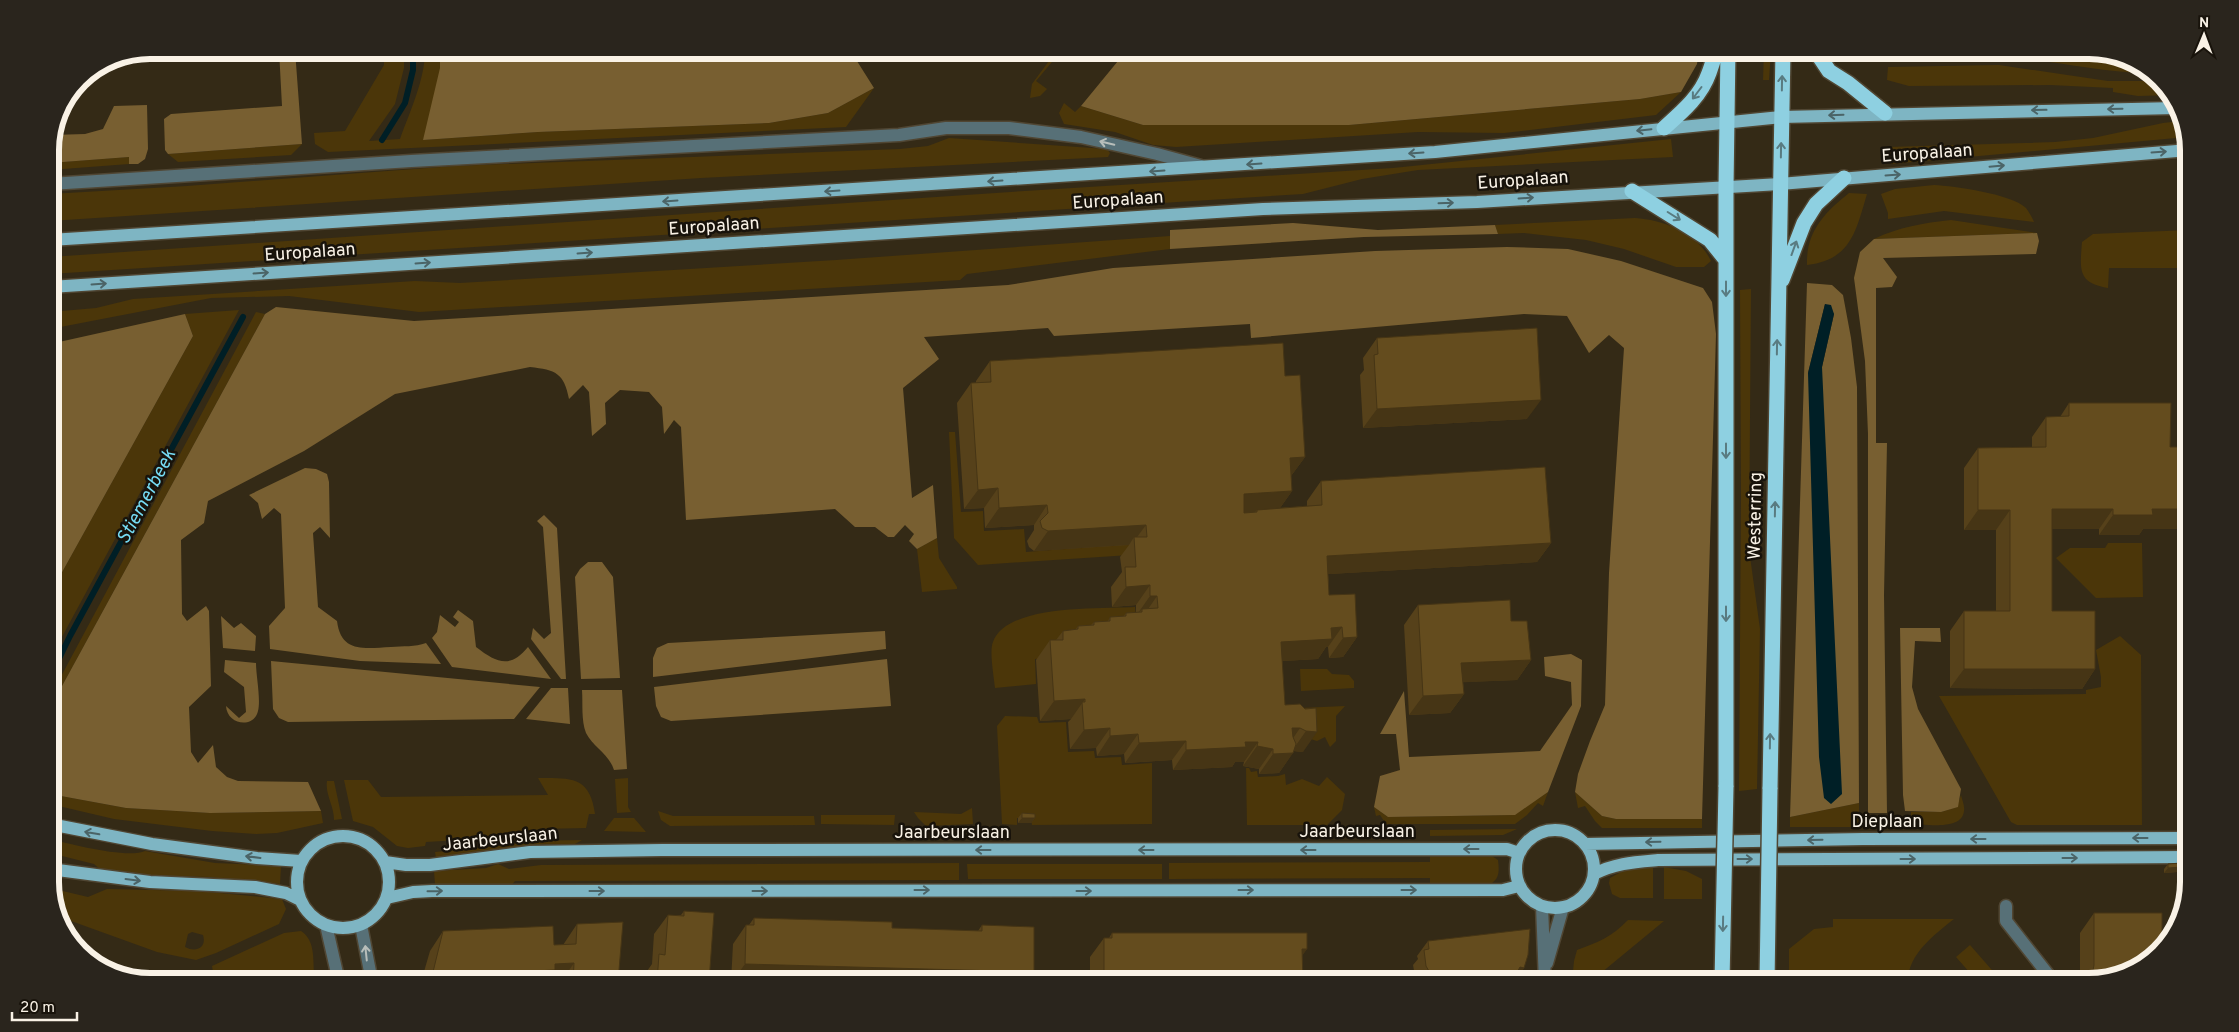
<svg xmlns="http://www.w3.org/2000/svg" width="2239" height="1032" font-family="Overpass,sans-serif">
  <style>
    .green { fill: #4b3609; fill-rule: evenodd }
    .forest { fill: #785f31; fill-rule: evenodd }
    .water { fill: #001f26 }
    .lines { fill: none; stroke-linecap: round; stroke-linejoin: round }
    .stream { stroke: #001f26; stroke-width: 6 }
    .minor-casing { stroke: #504633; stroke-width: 15 }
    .major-casing { stroke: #504633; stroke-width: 15 }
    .highway-casing { stroke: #504633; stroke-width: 18 }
    .minor { stroke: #577077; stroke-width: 12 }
    .major { stroke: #7eb5c3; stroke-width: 12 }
    .highway { stroke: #8ed0e1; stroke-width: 15 }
    .highway-bridge-casing { stroke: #504633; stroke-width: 18; stroke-linecap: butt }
    .highway-bridge { stroke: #8ed0e1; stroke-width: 15 }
    .wall { fill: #56411a }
    .shaded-wall { fill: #463515 }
    .building { fill: #644c1e; stroke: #463515 }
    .oneway { stroke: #597b81 }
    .oneway2 { stroke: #4b6467 }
    .oneway3 { stroke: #b8beba }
    .labels { text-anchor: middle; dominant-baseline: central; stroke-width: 5; stroke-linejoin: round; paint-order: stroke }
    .street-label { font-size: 18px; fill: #f9f2e6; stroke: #18130b }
    .water-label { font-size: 19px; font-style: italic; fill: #76dcf4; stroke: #18130b }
    .rim { fill: none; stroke: #f9f2e6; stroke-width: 6 }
  </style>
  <rect width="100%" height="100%" fill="#342a16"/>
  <path class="green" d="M384,50H404V68L395,104L369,141L400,139C410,111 425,80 425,50H469L423,140L538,132L769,123L828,113L874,88L846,127L328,152L315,144L314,133L345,131L384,65Z
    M1057,50H1062L1036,81L1047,89L1040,96L1030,98L1032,84Z
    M1764,50H1771L1769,80H1763Z
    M2000,50H2089L2127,58L2146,73C2097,72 2049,59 2000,57Z
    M1999,65L2108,81H2156L2172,95L2138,96L2113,92V88L2050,85L1909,86L1887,80L1888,67Z
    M1681,92L1656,115L1504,133L1418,132L1176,147L1153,145L1115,132L1064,124L1059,113L1064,103L1075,112L1081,106L1143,125H1349L1640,99Z
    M2181,121L2187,137L1891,164L1888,147L2055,142L2093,138L2163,123Z
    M949,138L1107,149L1110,153L1108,157L701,178L50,221V194L187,186L454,166L900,149L928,146Z
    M1671,139L1673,157L1418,170L1362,179L1303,194L50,274V257L1025,191L1393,168Z
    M302,144L291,155L178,162L168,154Z
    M129,157V164L50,170V163Z
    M1934,185C1954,186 2012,194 2026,208C2029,212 2032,217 2034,222L1944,211L1888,219V213L1881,194L1895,189Z
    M1849,193L1867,194C1856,231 1851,260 1807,265C1806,232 1824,213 1849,193Z
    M1635,218C1664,220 1698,233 1711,261L1704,267H1676L1624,249L1586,240L1524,233L1498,234L1495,225Z
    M1951,220L2037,233L1874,239C1899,227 1923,223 1951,220Z
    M2189,230V268H2109L2108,288C2077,283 2080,269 2082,242L2093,234Z
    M1170,236V249L967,274L960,280L419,312L289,296L211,298L50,329V312L96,308L133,299L415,281L460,283L836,260Z
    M1751,289L1749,549L1760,629L1757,789L1739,791L1741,496L1740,290Z
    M239,310L50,659V594L193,336L185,314Z
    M256,312L265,314L50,708V697Z
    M949,432H955L961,512L983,511L984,531L1024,529L1026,552L1130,544V555L978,565L954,538Z
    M937,538L939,558L957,587V589L922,592L917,549Z
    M2108,543H2142L2143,597L2096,598L2056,558L2070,548H2105Z
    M1135,607L1136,618L1047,658L1035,659L1036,684L995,688C994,677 989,651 993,642C1006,604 1100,609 1135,607Z
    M2120,636L2141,655L2142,825H2017L2011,822L1939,696L2086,694V690L2101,687V677L2096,650Z
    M1300,669H1327L1332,674L1349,675L1354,681V688L1301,691Z
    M1345,706L1336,716V741L1330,747L1325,737L1317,741L1304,737L1301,708Z
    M1005,716L1037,717L1039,723L1066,722L1068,752L1094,751L1095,758L1121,757L1122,765L1152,763V824L1032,825L1031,818H1017V825L1002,824L997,726Z
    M1246,768H1249L1251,772L1257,771L1258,777L1278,776L1285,774L1286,785L1302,779L1319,786L1327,777L1345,794L1342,810L1327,825H1247Z
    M538,778C571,778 590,776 595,814H589L586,828L540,829L476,839L426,842L425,846L408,848L397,846L373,827L353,821L344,780H368L381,797L548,795Z
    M628,778V807L631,812L617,813L615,779Z
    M327,781H334L342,819L334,820C334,805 325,795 327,781Z
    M1548,792L1543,806L1538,803L1527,815L1515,824H1386L1380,815L1376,816L1374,807L1388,817L1514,815Z
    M1575,792L1602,816L1616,819H1702V828H1602L1595,821L1585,806L1578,808Z
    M50,794L126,808L210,813L321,811L323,823L277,833L256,834L212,831L114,819L50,804Z
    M1961,795C1962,800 1965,806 1964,811C1962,831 1925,824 1911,824V812H1941L1957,807Z
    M1859,803V827H1790V817Z
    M972,808L973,824L926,826L918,818L914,812L961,814Z
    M658,811L673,816H814L815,825L670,826L661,820Z
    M821,815H895L894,825L821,824Z
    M614,818H634L646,832L604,831Z
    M1517,829L1503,835L1430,836V830Z
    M50,839C70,844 128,859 145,851L215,863L281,866L280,884L208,877L135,875L102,871L94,864L50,853Z
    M582,840L575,844L531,845L436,858L435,852L489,847L526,841Z
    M1430,856H1492L1498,860C1499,869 1500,878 1492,883L1430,885V878L1169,879V863L1430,862Z
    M959,863V880L515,881L511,886L435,884L434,871L486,868L498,864L509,869L541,865Z
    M967,864H1162V879H968Z
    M1653,866V898H1620L1612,894L1609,883L1610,878L1630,867Z
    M1664,867L1686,871L1702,879V899H1664Z
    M50,888L88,897L107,889L199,891L282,899L286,909L279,924L216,953L196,960L157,952L60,917ZM192,932L203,935C207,948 196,953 185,947L188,934Z
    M1833,919H1954C1935,934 1907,955 1908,982H1733L1789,970V949L1814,929L1833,927Z
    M1628,920L1664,921L1590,982H1572L1574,961L1577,950C1597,943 1613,936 1628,920Z
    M301,931C315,940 313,958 314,973L310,974V982H242L213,972L212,966L284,933Z
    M1970,945L1998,977L1991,982H1978L1956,957Z"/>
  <path class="forest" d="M279,50H295L302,144L168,154L165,150L164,119L171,114L282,106Z
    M440,50H850L874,88L828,113L769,123L538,132L423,140L440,68Z
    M1127,50H1699L1697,64L1681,92L1640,99L1349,125H1143L1081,106Z
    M1860,50H1964C1937,56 1885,60 1860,50Z
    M147,105L148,149L145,159L138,164H129V157L50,163L52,135L85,134L103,129L114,106Z
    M1293,223L1378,230L1495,225L1498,234L1364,237L1170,249V230Z
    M2037,233L2039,241L2036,254L1883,258L1897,277L1892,287L1876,288V443H1887L1884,595L1887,813H1868V434L1865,361L1854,278L1860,252L1874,239Z
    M1507,247L1568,249L1621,261L1703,288L1712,302L1716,334L1702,819H1616L1602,816L1575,792L1578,774L1590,741L1605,705L1609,573L1624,348L1609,335L1589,353L1567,316L1524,314L1251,338L1250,324L1054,336L1048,328L924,337L939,359L903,388L912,498L933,485L937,538L917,549L909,541L914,534L905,525L894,537H888L875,527H855L835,509L686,520L681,427L674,420L664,434L662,407L649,392L620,390L605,403L606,424L592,436L589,392L583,385L569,399C564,373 556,370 530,367L395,394L304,451L208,501L204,523L181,540L182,614L187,621L206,606L209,611L211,686L189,707L191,752L198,763L213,745L216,767L227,777L238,781L308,782L321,811L210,813L126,808L50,794V708L265,314L276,307L414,321L1008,285L1113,268L1375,251Z
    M1807,283L1832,285L1843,295L1851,338L1857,387L1859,803L1790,817ZM1825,304L1834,314L1822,367L1808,373Z
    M185,314L193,336L50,594V344Z
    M305,468L316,469L327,474L329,482L330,538L320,527L313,533L318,607L337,621C341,654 366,648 391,647C403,646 415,647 426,643L441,664L360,661L270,649L269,626L285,608L281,514L274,508L262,519L258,503L249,495Z
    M544,515L557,528L566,679H561L531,639L533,628L544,639L551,633L543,527L537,521Z
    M588,562H602L613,577L620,678L581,679L575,577L580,569Z
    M458,610L473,621L476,647C497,663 510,669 528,647L551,679L452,667L432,638L437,632L440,615L455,627L459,622L453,617Z
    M221,616L234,628L241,623L256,636L255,651L223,648Z
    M1900,628H1940L1941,642L1915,641L1912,687L1918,709L1961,789L1958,807L1941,812L1905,811L1903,795Z
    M885,631L886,649L653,677V658L657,648L668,643Z
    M1571,654L1582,660L1581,706L1548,792L1515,815L1388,817L1374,807L1380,776L1400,770L1396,734H1380L1404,691L1409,757L1540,751L1572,705L1571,682L1545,676L1544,657Z
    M887,659L891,706L671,721L661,717L656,706L654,687Z
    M225,660L256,663C256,676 261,699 258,711C254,729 227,725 226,706L239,718L246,712L244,687L224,672Z
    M271,661L540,687L514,719L288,722L279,718L273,709Z
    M551,688H568L570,724L526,719Z
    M582,690H622L627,769L614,770C609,754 593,747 586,733C581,720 583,704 582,690Z"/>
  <path class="water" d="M1825,304L1831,305L1834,314L1822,367L1842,794L1831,804L1824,798L1819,757L1808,373Z"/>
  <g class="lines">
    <path class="stream" d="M382,140L405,103L413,70V50
      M50,677L70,636L243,317"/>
    <defs>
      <path id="minor" d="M50,184L411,161L899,135L946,128H1009L1081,137L1157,154L1201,166
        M1542,906L1545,982
        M2006,906V921L2050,977L2046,982
        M326,925L339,982
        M361,925L372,982
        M1547,963L1563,907"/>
      <path id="major" d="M50,240L1435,152L1781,117L2176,108
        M50,287L1263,209L1477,202L1780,184L2189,150
        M50,824L152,844L257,858L301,861
        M1516 869a39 39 0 1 1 78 0a39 39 0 1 1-78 0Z
        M297 882a46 46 0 1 1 92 0a46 46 0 1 1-92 0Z
        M1585,844L1863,839L2189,838
        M385,862L406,865H430L530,852L662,850L1507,849L1519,853
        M50,869L150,882L255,887L286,893L300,900
        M1594,874C1615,863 1635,862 1658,860L2189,857
        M387,898L413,892L432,891L1503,890L1519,886"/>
      <path id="highway" d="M1815,50L1829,71L1848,83L1885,113
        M1664,128C1682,112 1701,96 1709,73C1712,65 1714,57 1717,50
        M1632,191L1710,240L1726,260
        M1782,280L1804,223L1816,204L1844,178
        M1726,787V187L1728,50
        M1770,789L1783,50"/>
    </defs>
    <use href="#minor" class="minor-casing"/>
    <use href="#major" class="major-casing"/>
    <use href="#highway" class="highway-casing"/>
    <use href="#minor" class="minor"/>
    <use href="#major" class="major"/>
    <use href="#highway" class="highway"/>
    <defs>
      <path id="highway-bridge" d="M1722,982L1726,787
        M1767,982L1770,789"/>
    </defs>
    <use href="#highway-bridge" class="highway-bridge-casing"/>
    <use href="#highway-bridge" class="highway-bridge"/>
  </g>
  <path class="wall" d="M1377,338L1527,419L1363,428L1360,375L1364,370L1363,358Z
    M990,361L1285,376L1305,457L1291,476L1292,491L1280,508L1307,506V501L1321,481L1551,543L1537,562L1328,574L1329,595L1357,637L1343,657L1329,658L1328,647H1326L1318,659L1282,661L1285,705L1305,709L1316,708L1303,752L1294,751L1279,773L1259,774V769L1243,766L1244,762H1235L1232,767L1173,770L1172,760L1125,763L1124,754L1097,756L1096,748L1070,749L1068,722L1071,719L1040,721L1036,660L1050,640H1056L1063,631L1075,630L1078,626L1091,625L1094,622L1108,621L1110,617H1123L1126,613H1136V605L1112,607L1111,587L1122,572L1120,557L1129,545L1034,551L1029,547L1027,541L1034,530V525L985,528L984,508L964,509L957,403L971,383H976V381Z
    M2069,403L2170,447H2189V529H2143L2139,535H2099V529H2052V611L2095,669L2082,689L1950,688V631L1964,611H1996V530H1964V468L1978,448L2032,447V437L2046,417H2060Z
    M2189,566V633V612L2185,599L2189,589Z
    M1418,605L1511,621L1531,660L1517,680L1463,682L1464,694L1450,713L1409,715L1404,625Z
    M1022,813L1035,818L1031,823H1018V818Z
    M2168,864L2181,867L2177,872L2164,873V869Z
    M684,911L709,982H644L645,974L652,964L654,934L668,915H681Z
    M2094,913L2145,965L2089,982H2080V933Z
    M754,918L892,928L978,931L982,925L1027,982H731L733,944L746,925H749Z
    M577,924L618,982H421L430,951L443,931L554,945H563Z
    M1112,933L1307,949L1302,955L1303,982H1090V957L1104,938H1109Z
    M1428,941L1524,968L1515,982H1416L1413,965L1418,959L1417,956Z"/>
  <path class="shaded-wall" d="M1541,400L1527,419L1363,428L1377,409Z
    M1305,457L1291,476L1290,458Z
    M998,488L984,508L964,509L978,490Z
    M1292,491L1278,511L1257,510L1255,512L1230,514L1244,494Z
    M1047,505L1034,525L985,528L999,508Z
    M2052,509H2113L2099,529H2038Z
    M2152,509H2189V529H2143L2139,535H2099L2113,515Z
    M1978,510H2010L1996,530H1964Z
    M1146,525L1134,541V537L1129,545L1034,551L1048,531Z
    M1551,543L1537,562L1313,575L1327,556Z
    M1150,585L1136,605L1112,607L1126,587Z
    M1150,596H1157L1144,615L1142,612V609L1136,616Z
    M1342,627L1328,647H1326L1318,659L1267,662L1281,642L1331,628Z
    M1357,637L1343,657L1329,658L1343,638Z
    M1531,660L1517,680L1447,683L1461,663Z
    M1964,669H2095L2082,689L1950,688Z
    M1464,694L1450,713L1409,715L1423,696Z
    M1085,699L1071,719L1040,721L1054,701Z
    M1110,728L1096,748L1070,749L1084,730Z
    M1292,728H1300L1287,747Z
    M1306,731L1317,732L1303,752L1292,751Z
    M1138,734L1124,754L1097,756L1110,736Z
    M1186,741L1172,760L1125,763L1139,743Z
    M1245,742H1258L1244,762H1235L1232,767L1173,770L1186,750Z
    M1257,746L1273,749L1259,769L1243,766Z
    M1293,753L1279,773L1259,774L1273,754Z
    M1022,818H1035L1031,823H1018Z
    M2181,867L2177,872L2164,873L2168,868Z
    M1302,949H1307L1293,969Z
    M574,963L561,982H427L432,976L555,964Z
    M745,964L1034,972L1027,982H732Z
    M1520,967L1524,968L1515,982H1510Z"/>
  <path class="building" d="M1537,328L1541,400L1377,409L1374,355L1378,354L1377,338Z
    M1283,343L1285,376L1300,375L1305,457L1290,458L1292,491L1244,494V513L1257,512V510L1322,505L1321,481L1545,467L1551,543L1327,556L1329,595L1355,594L1357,637L1343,638L1342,627L1331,628L1332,639L1281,642L1285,705L1300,704L1305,709L1316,708L1317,732L1306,731L1300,728H1292L1293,737L1296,744L1293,753L1273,754V749L1257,746L1258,742H1245L1246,747L1186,750V741L1139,743L1138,734L1110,736V728L1084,730L1082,702H1085V699L1054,701L1050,640H1063V631L1078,629V626L1094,625V622L1110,621V617L1126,616V613L1142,612V609L1158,608L1157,596H1150V585L1126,587L1125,567H1136L1134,537H1147L1146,525L1048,531L1042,528L1040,521L1048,513L1047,505L999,508L998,488L978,490L971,383L991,382L990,361Z
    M2069,403H2171L2170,447H2189V509H2152L2153,515H2113V509H2052V611H2095V669H1964V611H2010V510H1978V448L2046,447V417L2069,416Z
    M1510,600L1511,621H1527L1531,660L1461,663L1464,694L1423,696L1418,605Z
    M1022,813L1035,814V818H1022Z
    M2181,863V867L2168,868V864Z
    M684,911L714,913L709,982H657L659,954L665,955L668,915L684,916Z
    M2094,913H2162V944L2145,965L2091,981L2094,965Z
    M754,918L892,922V928L982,931V925L1034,927V972L745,964L746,925H754Z
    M623,922L618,982H573L574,963L555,964V970L432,976L443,931L553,926L554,945L576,944L577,924Z
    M1530,929L1528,955L1524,968L1520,967L1514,978L1510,982H1437L1433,978L1426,966L1424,950L1429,949L1428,941Z
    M1112,933H1307V949H1302L1303,982H1104V938H1112Z"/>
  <defs><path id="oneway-shaft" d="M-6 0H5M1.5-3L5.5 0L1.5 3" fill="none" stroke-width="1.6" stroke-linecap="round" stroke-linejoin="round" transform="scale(1.25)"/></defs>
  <g class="oneway">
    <use href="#oneway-shaft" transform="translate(1782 83) rotate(-89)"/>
    <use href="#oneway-shaft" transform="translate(1697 93) rotate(127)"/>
    <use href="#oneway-shaft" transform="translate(1781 150) rotate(-89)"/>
    <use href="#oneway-shaft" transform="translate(1674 216) rotate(32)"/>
    <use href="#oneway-shaft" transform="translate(1794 248) rotate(-70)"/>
    <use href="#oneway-shaft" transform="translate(1726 289) rotate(90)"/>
    <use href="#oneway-shaft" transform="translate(1777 347) rotate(-89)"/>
    <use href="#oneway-shaft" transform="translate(1726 451) rotate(90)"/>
    <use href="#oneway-shaft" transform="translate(1775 509) rotate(-89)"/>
    <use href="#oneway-shaft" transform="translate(1726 614) rotate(90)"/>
    <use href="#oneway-shaft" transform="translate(1770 741) rotate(-89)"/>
    <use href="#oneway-shaft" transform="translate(1723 924) rotate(91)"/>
  </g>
  <g class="oneway2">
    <use href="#oneway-shaft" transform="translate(2115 109) rotate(179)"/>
    <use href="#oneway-shaft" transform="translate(2039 110) rotate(179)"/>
    <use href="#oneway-shaft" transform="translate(1836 115) rotate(178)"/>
    <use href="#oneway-shaft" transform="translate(1644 130) rotate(174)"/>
    <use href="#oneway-shaft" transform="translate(2159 152) rotate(-4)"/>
    <use href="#oneway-shaft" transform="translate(1416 153) rotate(176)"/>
    <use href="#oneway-shaft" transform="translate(1254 164) rotate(176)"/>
    <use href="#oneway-shaft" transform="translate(1997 166) rotate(-5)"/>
    <use href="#oneway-shaft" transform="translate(1157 171) rotate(176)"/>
    <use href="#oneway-shaft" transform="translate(1893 175) rotate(-4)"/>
    <use href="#oneway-shaft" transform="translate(995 181) rotate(176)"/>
    <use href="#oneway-shaft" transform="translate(832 191) rotate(176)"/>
    <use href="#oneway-shaft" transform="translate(1526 198) rotate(-4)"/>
    <use href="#oneway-shaft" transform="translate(670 201) rotate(176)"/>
    <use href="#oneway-shaft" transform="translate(1446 203) rotate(-2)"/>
    <use href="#oneway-shaft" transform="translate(585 253) rotate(-4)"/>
    <use href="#oneway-shaft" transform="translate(423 263) rotate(-4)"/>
    <use href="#oneway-shaft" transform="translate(261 273) rotate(-4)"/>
    <use href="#oneway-shaft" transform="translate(99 284) rotate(-4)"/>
    <use href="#oneway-shaft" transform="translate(92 833) rotate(-170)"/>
    <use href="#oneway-shaft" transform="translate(2140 838) rotate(180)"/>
    <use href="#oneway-shaft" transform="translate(1978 839) rotate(-180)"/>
    <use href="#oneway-shaft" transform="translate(1815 840) rotate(179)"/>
    <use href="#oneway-shaft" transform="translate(1653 842) rotate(179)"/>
    <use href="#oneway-shaft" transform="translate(1471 849) rotate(180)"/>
    <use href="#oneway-shaft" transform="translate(983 850) rotate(180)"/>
    <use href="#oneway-shaft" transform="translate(1146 850) rotate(180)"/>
    <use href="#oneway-shaft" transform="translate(1308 850) rotate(-180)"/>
    <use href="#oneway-shaft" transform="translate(253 857) rotate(-173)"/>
    <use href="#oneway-shaft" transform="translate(2070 858)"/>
    <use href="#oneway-shaft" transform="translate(1745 859)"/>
    <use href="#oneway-shaft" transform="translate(1908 859)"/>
    <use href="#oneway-shaft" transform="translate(133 880) rotate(7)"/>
    <use href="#oneway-shaft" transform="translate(922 890)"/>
    <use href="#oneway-shaft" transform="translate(1246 890)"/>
    <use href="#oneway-shaft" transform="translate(1409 890)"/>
    <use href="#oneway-shaft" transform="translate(435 891) rotate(-1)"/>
    <use href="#oneway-shaft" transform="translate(597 891)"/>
    <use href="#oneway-shaft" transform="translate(760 891)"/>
    <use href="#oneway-shaft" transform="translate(1084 891)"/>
  </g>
  <g class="oneway3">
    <use href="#oneway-shaft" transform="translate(1107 143) rotate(-167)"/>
    <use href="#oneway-shaft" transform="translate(366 953) rotate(-96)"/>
  </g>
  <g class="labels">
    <g class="street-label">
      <text transform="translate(1927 154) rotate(-4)">Europalaan</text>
      <text transform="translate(1523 181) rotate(-4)">Europalaan</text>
      <text transform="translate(1118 201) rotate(-4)">Europalaan</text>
      <text transform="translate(714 227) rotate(-4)">Europalaan</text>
      <text transform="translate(310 253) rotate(-4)">Europalaan</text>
      <text transform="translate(1756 516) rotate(-89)">Westerring</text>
      <text x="1887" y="822">Dieplaan</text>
      <text x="1357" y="832">Jaarbeurslaan</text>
      <text x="952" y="833">Jaarbeurslaan</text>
      <text transform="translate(500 840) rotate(-6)">Jaarbeurslaan</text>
    </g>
    <g class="water-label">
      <text transform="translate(147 497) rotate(-62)">Stiemerbeek</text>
    </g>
  </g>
  <path d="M0 0H2239V1032H0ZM150 59H2089A91 91 0 0 1 2180 150V882A91 91 0 0 1 2089 973H150A91 91 0 0 1 59 882V150A91 91 0 0 1 150 59Z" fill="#2a251d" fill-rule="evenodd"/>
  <path class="rim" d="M150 59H2089A91 91 0 0 1 2180 150V882A91 91 0 0 1 2089 973H150A91 91 0 0 1 59 882V150A91 91 0 0 1 150 59Z"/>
  <g transform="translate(2204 35) rotate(1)" stroke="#18130b" stroke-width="4" paint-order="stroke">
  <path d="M0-4L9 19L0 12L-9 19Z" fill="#f9f2e6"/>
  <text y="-8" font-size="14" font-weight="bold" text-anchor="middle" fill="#f9f2e6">N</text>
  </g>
  <path d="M12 1012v8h65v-8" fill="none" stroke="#f9f2e6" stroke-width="2.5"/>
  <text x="20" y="1012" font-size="15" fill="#f9f2e6" stroke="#18130b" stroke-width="4" paint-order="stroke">20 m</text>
</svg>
